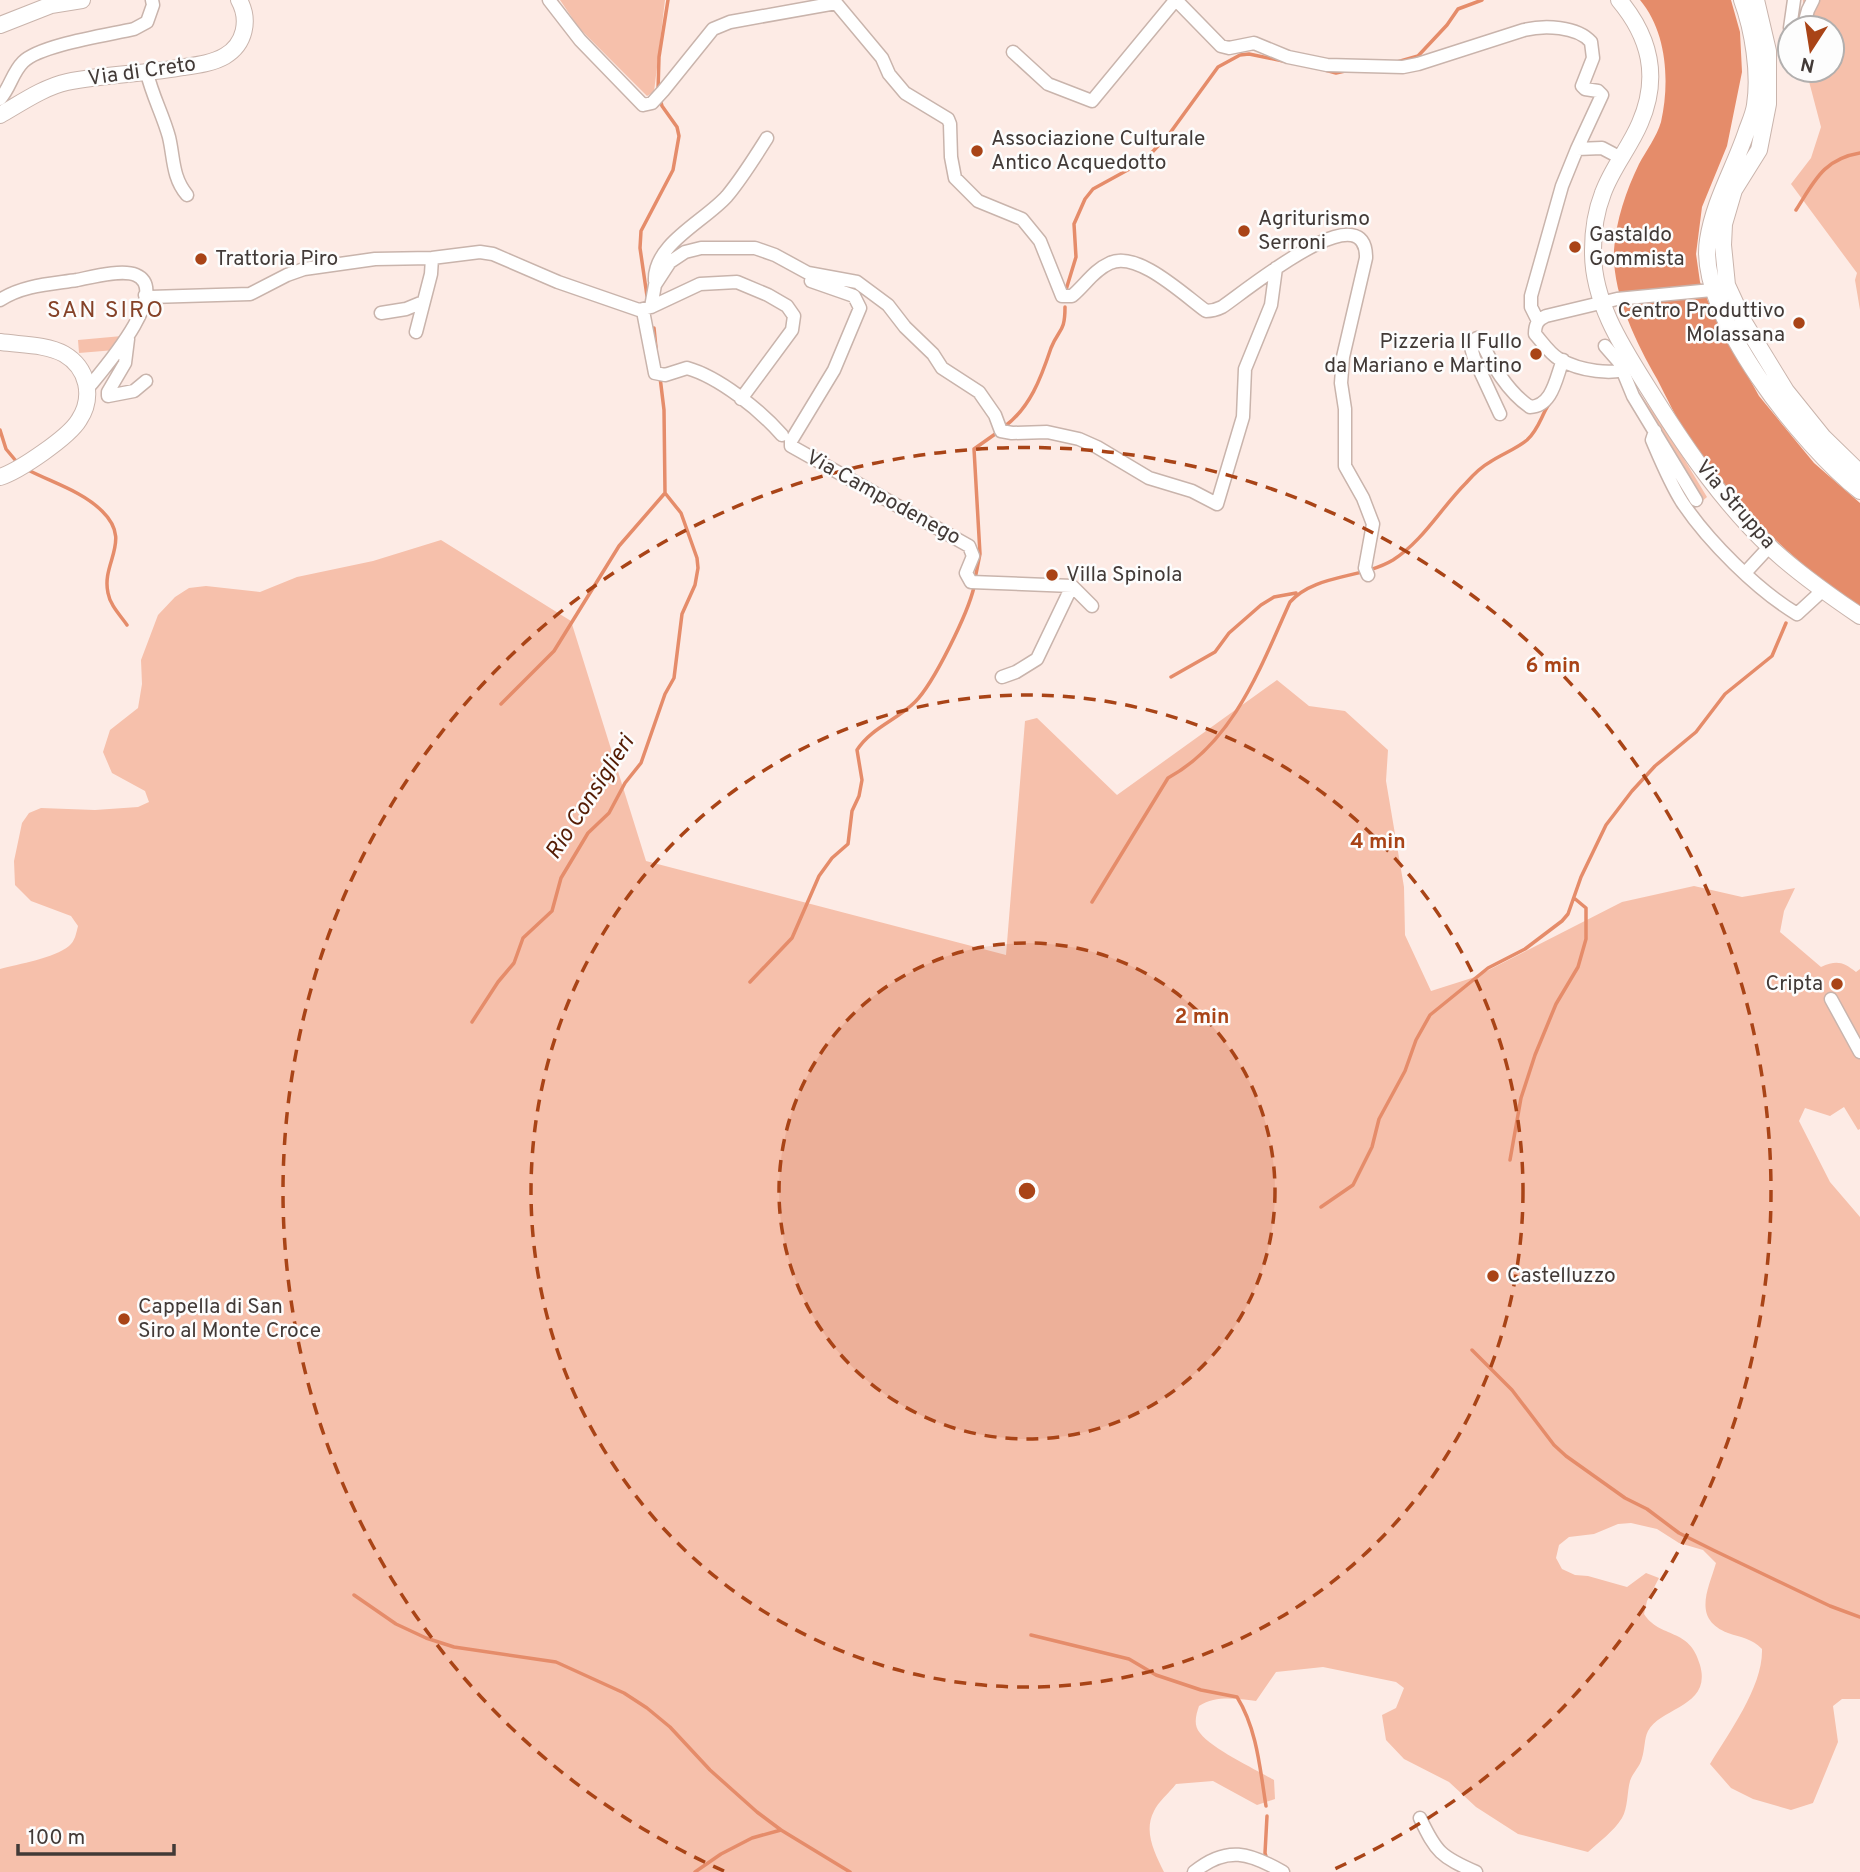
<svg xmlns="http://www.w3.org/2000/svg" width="1860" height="1872" font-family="Overpass,sans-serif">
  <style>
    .green { fill: #f6c0ab }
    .water { fill: #e58c6a }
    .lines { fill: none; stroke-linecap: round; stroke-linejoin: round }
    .stream { stroke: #e58c6a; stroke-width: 3.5 }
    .minor-casing { stroke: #c9b4ac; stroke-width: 15 }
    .major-casing { stroke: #c9b4ac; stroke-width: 18 }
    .minor { stroke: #fff; stroke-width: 12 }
    .major { stroke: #fff; stroke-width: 16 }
    .ring { fill: none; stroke: #a94417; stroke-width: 3.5; stroke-dasharray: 12 9 }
    .poi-dot { fill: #a94417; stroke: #fdfdfd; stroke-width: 2.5 }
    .labels { text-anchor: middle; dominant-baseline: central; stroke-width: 5; stroke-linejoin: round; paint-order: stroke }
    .street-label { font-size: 21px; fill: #423a37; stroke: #fdfdfd }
    .poi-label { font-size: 21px; fill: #423a37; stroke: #fdfdfd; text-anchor: start }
    .neighbourhood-label { font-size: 23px; letter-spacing: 2px; fill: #854228; stroke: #fdfdfd }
    .water-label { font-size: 23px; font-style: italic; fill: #541c04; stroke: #fdfdfd }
    .centre { fill: #a94417; stroke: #fdfdfd; stroke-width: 3.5 }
    .ring-label { font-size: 21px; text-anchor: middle; font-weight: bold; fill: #a94417; stroke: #fdfdfd; stroke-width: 5; stroke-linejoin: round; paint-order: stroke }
  </style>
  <rect width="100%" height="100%" fill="#fdebe5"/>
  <path class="green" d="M560,0H665L654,92L647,96L579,28Z
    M1803,0H1860V310L1855,280L1857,273L1791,184L1811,158L1821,127L1806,70H1832V28H1804Z
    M122,336L115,350L79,353L78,340Z
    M1635,387L1669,434L1707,497L1690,512Z
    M441,540L571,621L646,861L1006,955L1025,721L1037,718L1117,795L1277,680L1309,706L1345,711L1388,750L1386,781L1404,887L1405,935L1431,991L1475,977L1622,902L1694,886L1742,897L1795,888L1784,911L1780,932L1821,967C1837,960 1843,962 1856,972L1860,969V1129L1858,1130L1844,1107L1830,1116L1805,1108L1799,1121L1830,1182L1860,1217V1699H1842L1833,1706L1838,1742L1813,1803L1791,1810L1753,1799L1731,1788L1710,1764C1729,1732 1763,1687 1762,1649C1751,1638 1742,1638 1728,1633C1692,1619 1708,1590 1716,1563L1703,1550L1679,1543L1657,1529L1631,1523L1618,1524L1594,1534L1569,1537L1559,1545L1556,1558L1562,1569L1575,1575L1588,1576L1627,1587L1646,1573L1659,1578L1647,1601L1644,1614C1660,1639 1690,1627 1700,1665C1712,1707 1661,1707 1648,1731C1644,1739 1645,1749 1642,1758C1640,1767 1633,1772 1630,1781C1627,1792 1628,1808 1622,1818C1614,1831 1599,1842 1588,1852L1518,1834L1476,1807L1449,1782L1404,1759L1386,1740L1382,1715L1396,1708L1404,1688L1396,1682L1323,1667L1276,1672L1256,1701C1236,1699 1217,1695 1199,1706C1196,1715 1193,1725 1200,1733C1212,1749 1255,1769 1274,1780L1275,1799L1257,1805L1213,1781L1176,1784C1169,1793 1158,1802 1154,1811C1143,1832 1155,1853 1164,1872H0V969C19,964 54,958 69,946C75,941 76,934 78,926L71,916L31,901L15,885L14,861L22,823L29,813L41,808L95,810L138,807L149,802L145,791L112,773L103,752L110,730L138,708L142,684L141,660L158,615L175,597L189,588L206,586L260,592L297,577L373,561Z"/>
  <path class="water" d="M1640,0H1731L1740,32L1742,72L1727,146L1702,207L1696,254L1700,282L1713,313L1759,396L1814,463L1860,503V606C1791,562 1733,503 1687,435C1676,418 1667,398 1657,379C1636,343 1612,293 1614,250C1616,220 1626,191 1639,164C1646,151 1657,136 1661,122C1670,82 1667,32 1640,0Z"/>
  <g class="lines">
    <path class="stream" d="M1397,62L1418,56L1447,25L1458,9L1482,0
      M1325,70L1336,73L1345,71
      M658,91L659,57L668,0
      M1796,210C1814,182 1823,159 1860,153
      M1065,293L1076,257L1074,224L1085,199L1093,189L1144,161L1170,133L1218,67L1240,55L1249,54L1283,61
      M647,296L640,248L641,231L673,170L679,136L677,127L662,106L660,99
      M654,328L656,348
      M1004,427C1030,408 1041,378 1051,348C1059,328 1065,333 1065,307
      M0,430L6,449L16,461
      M30,471C54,483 83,492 102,511C133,541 101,562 108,593C110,605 120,615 127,625
      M975,579L980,554L974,449L998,432
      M1171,677L1215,652L1229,633L1261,605L1274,597L1296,593
      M501,704L554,651L619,546L665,493
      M1092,902L1168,778C1234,742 1261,666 1290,602C1315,574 1361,579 1393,560C1423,541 1441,508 1466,483C1473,475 1481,467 1490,462C1502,454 1516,449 1527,440C1539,429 1541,416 1549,404
      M750,982L792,938L819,876L832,858L848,844L852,811L859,796L862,780L857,750C871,728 897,720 915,702C934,683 968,613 974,587
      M472,1022L498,982L514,963L523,938L552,911L561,878L588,833L609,813L625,783L641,763L665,694L674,678L682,614L695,585L698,568L697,558L681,513L665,493L664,410L660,377
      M1510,1160L1521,1098L1535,1055L1556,1004L1578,967L1586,939V908L1574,898
      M1321,1207L1353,1185L1372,1147L1379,1119L1405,1071L1416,1040L1430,1015L1488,968L1525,949L1562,921L1568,914L1581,877L1606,825L1632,791L1655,766L1696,732L1725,694L1772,656L1786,623
      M1472,1350L1512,1390L1554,1445L1566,1456L1625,1498L1647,1509L1679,1533L1713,1550L1830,1606L1860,1617
      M354,1595L396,1624L426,1638L454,1647L556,1662L624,1693L647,1708L670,1727L710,1770L757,1812L781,1830L850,1872
      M1031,1635L1129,1659L1156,1675L1201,1690L1237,1697C1257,1729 1260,1769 1266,1806
      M1267,1860L1265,1853L1267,1816
      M695,1872L721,1854L752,1838L781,1830"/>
    <defs>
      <path id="minor" d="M549,0L580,40L643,105L652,103L663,91L713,29L730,22L836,3L882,58L889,74L905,93L948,119L950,124L951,157L955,178L978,201L1022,219L1040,241L1062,296H1072C1085,285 1094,270 1110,263C1137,250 1184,295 1206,311C1211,311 1216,310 1222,307C1241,295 1367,189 1366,258L1343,357L1341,383L1345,409V466L1363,498L1373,524L1365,568L1368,575
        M1790,28L1794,0
        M1803,28L1808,10L1813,0
        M1013,52L1048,84L1092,101L1173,3L1177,1L1221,46L1229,48L1254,43L1288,57L1327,65L1403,67L1418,64L1524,30C1544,25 1577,26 1591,42L1593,58L1582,86L1585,89L1598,91L1602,95L1577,149
        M147,73C152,95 163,115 169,137C174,158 172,177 187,195
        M0,99C10,88 12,73 23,62C40,45 108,35 134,29L147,22L153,5L152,0
        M655,281C653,244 705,221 727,196C742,178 755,157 767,138
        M811,281L854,296L860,308L834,370L791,441V446L969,546L973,556L966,573L971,582L1072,586L1092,606
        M145,295L150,297L250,294L287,275L304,269L375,259L432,258L480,252L493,254L558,282L639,310L651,307L700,284L737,282L768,295L787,306L794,316L792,330L741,399
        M0,300C23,285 51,284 77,280C92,277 122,269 136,275C173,291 100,373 88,388
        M651,307L655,285L670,262L685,252L701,248H755L775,255L808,273L857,282L888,305L905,327L933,354L942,368L979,392L995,415L1001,431L1012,433L1047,432L1079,439L1097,447L1149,478L1192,491L1217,504L1243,417L1245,369L1271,305L1276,268
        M643,311L655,373L665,375L687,368C719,377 760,410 782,435
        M381,313L406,309L423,302
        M1538,321L1531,307V296L1562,186L1577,149L1602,148L1621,158
        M416,332L431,274L432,258
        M128,339L125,363L108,392V396L134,391L146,381
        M1605,346L1619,362L1633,396L1696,500
        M1635,367C1612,376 1580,371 1559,359C1550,354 1542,342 1535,334C1535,325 1537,320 1546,316L1617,299L1712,290
        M1500,414L1474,358L1470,344L1477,338L1481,340C1491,364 1508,392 1530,407C1553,406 1556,377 1563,360
        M1655,431L1652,440C1661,461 1670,483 1682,502C1708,541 1757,590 1797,614L1822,591
        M1745,573L1769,547
        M1002,677L1016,672L1037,659L1072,586
        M1831,999L1860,1052
        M1420,1818C1436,1852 1441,1857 1476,1872
        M1194,1872C1227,1845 1250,1853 1283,1872"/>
      <path id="major" d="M1619,0C1650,37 1660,77 1640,123C1630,147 1612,168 1603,193C1596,211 1593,230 1593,250C1592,305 1627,354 1655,399C1689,453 1725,505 1772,549C1799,574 1829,595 1860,616
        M1742,0C1753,30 1760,73 1755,105C1754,113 1750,122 1747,130C1735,167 1714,200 1708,240C1696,315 1804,447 1860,491
        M1756,0L1768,51V104L1759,150L1734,190L1724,224L1723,245L1727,285L1745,324L1786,391L1823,437L1860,473
        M0,25L51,5L82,0
        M0,115C21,103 44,87 67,82C106,74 146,74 184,67C198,65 213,63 225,56C245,44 250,20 239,0
        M0,342C20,345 46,344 64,354C88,368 94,397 79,420C69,437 19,471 0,477"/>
    </defs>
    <use href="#minor" class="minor-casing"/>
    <use href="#major" class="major-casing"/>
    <use href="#minor" class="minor"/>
    <use href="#major" class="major"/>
  </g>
  <circle cx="1027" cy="1191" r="248" fill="#a94417" fill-opacity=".12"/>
  <g class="ring">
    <circle cx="1027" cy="1191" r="248"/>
    <circle cx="1027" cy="1191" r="496"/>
    <path d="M724 1871A744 744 0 1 1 1330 1871"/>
  </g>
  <g class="poi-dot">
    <circle cx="977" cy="151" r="7"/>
    <circle cx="1244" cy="231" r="7"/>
    <circle cx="1575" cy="247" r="7"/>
    <circle cx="201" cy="259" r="7"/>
    <circle cx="1799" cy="323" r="7"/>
    <circle cx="1536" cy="354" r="7"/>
    <circle cx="1052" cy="575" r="7"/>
    <circle cx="1837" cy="984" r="7"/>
    <circle cx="1493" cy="1276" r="7"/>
    <circle cx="124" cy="1319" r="7"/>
  </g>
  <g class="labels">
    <g class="street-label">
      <text transform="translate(142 72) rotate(-8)">Via di Creto</text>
      <text transform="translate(883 498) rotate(29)">Via Campodenego</text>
      <text transform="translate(1735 505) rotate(49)">Via Struppa</text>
    </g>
    <g class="poi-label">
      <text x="991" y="139">Associazione Culturale<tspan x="991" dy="24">Antico Acquedotto</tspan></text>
      <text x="1258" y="219">Agriturismo<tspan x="1258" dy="24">Serroni</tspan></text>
      <text x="1589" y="235">Gastaldo<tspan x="1589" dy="24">Gommista</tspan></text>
      <text x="215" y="259">Trattoria Piro</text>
      <text x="1785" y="311" text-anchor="end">Centro Produttivo<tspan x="1785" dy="24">Molassana</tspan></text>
      <text x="1522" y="342" text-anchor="end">Pizzeria Il Fullo<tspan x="1522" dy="24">da Mariano e Martino</tspan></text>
      <text x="1066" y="575">Villa Spinola</text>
      <text x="1823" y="984" text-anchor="end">Cripta</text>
      <text x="1507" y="1276">Castelluzzo</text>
      <text x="138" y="1307">Cappella di San<tspan x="138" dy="24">Siro al Monte Croce</tspan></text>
    </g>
    <g class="neighbourhood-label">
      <text x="106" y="311">SAN SIRO</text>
    </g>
    <g class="water-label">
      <text transform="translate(591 798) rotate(-57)">Rio Consiglieri</text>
    </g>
  </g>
  <circle cx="1027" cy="1191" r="10" class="centre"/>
  <g class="ring-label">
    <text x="1553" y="672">6 min</text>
    <text x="1378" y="848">4 min</text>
    <text x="1202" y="1023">2 min</text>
  </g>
  <g transform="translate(1811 49) rotate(192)"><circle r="33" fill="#fdfdfd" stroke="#b2afae" stroke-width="2"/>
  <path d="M0-5L12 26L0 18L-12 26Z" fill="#a94417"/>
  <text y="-10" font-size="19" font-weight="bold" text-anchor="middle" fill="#423a37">N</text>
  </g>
  <path d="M18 1844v10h156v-10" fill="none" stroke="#423a37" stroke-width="3.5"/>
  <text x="28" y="1844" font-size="21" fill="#423a37" stroke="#fdfdfd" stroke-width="5" paint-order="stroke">100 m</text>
</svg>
